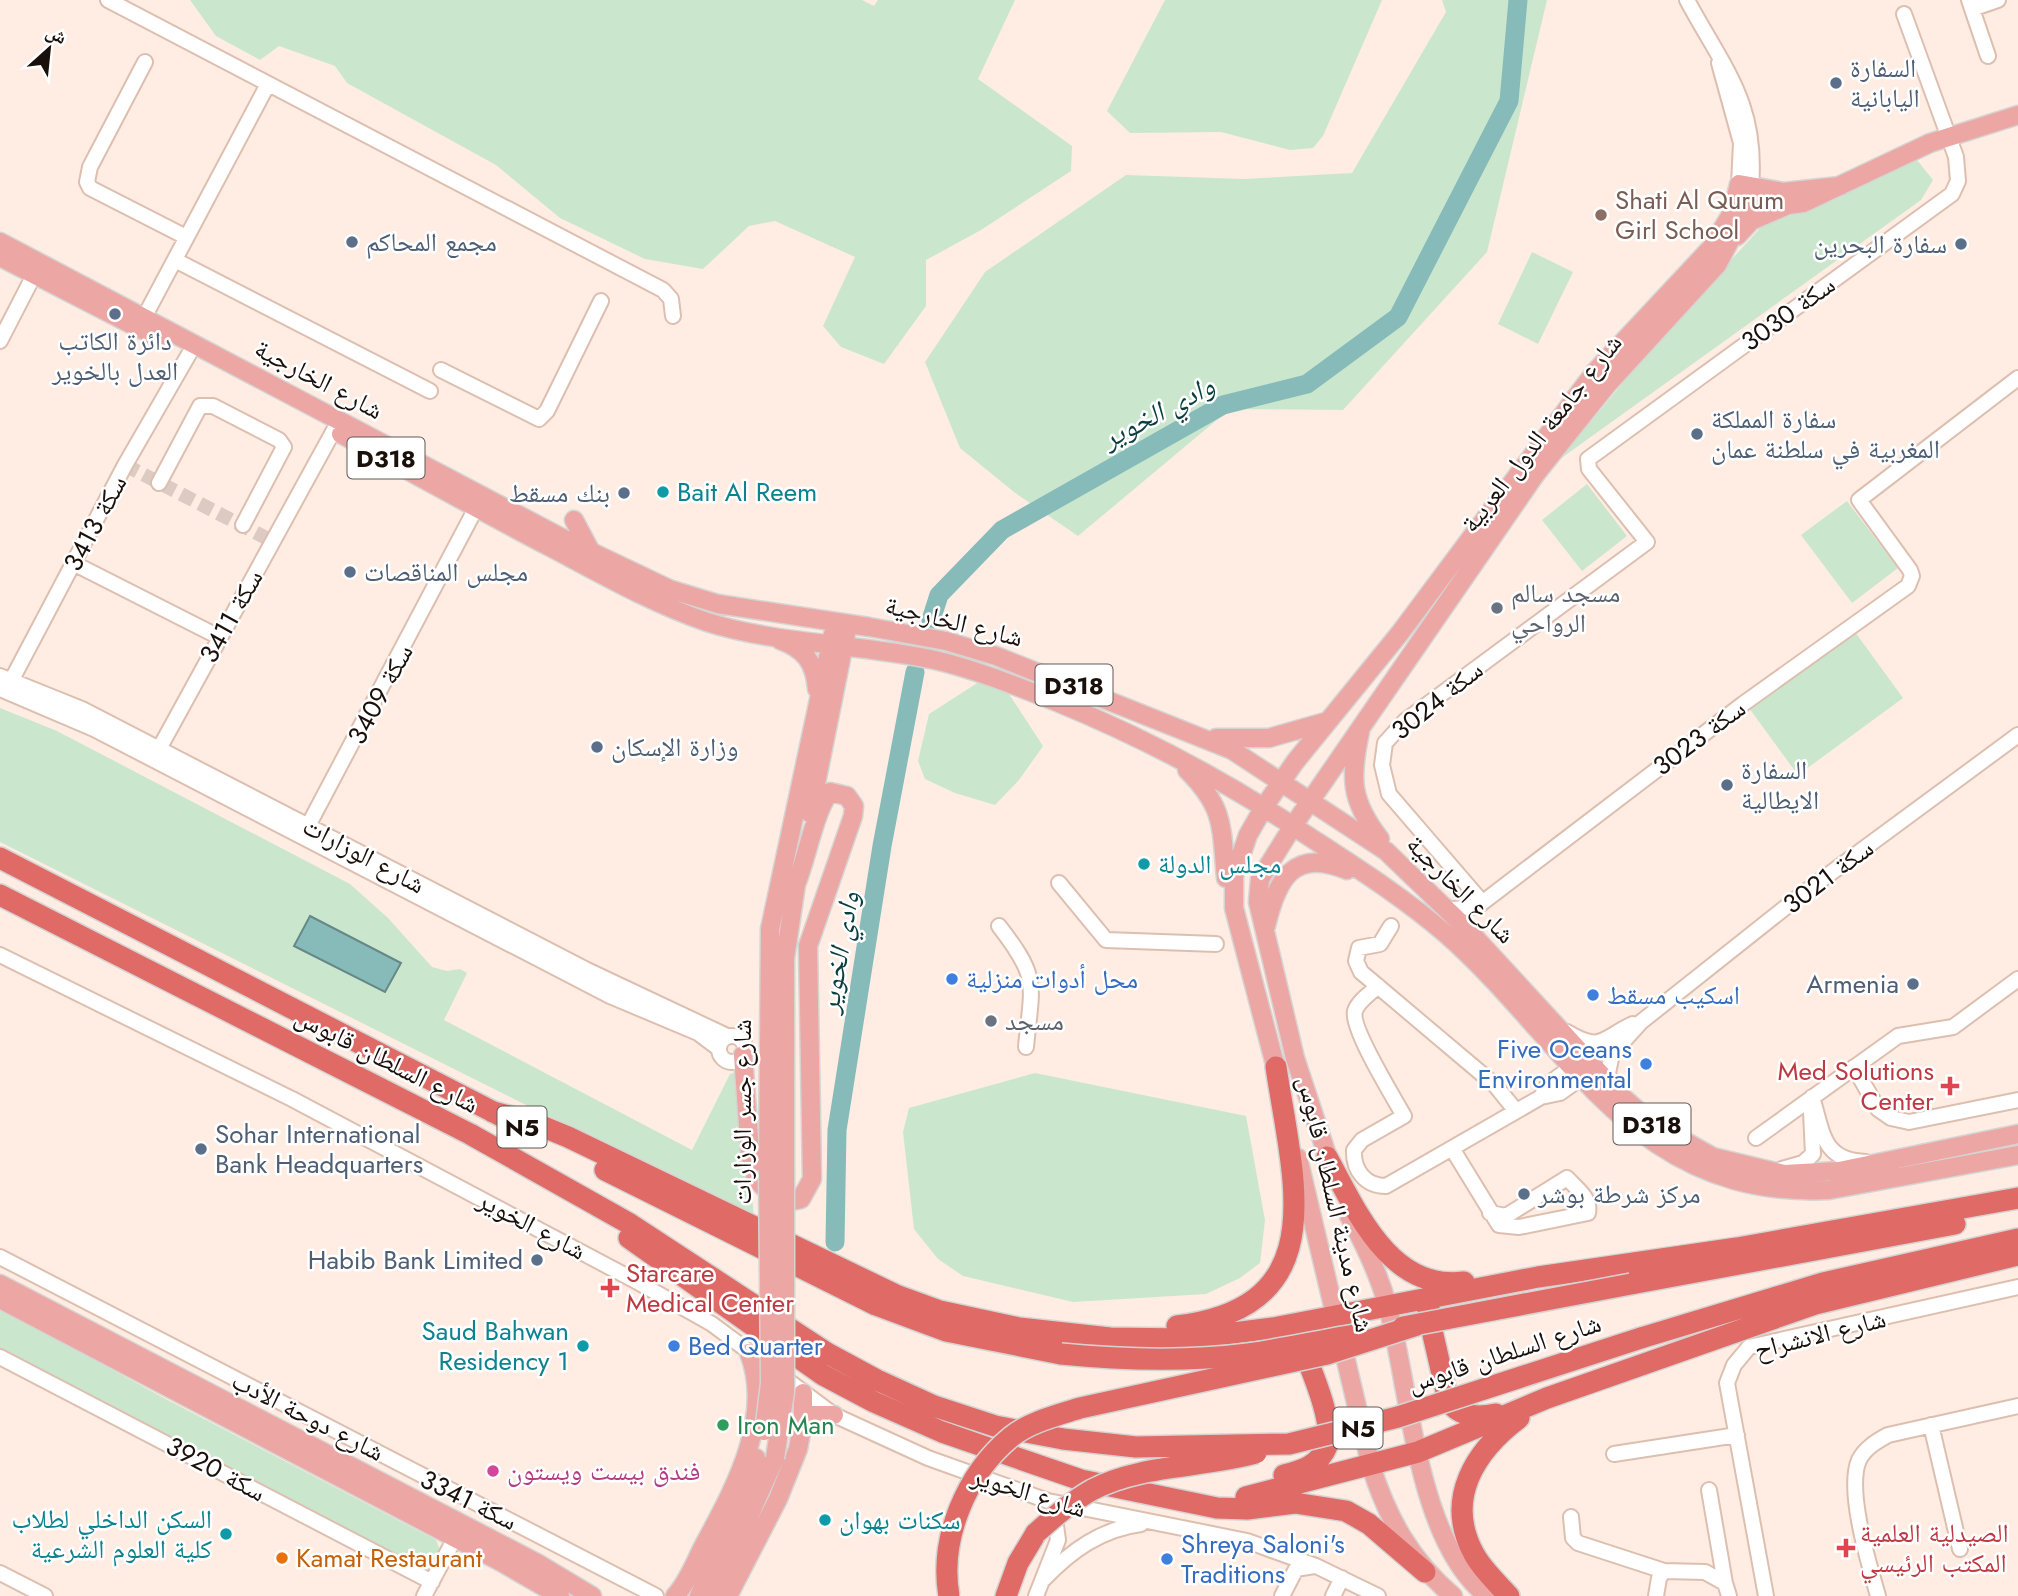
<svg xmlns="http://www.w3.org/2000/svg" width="2018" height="1596" font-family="Jost,'Noto Naskh Arabic',sans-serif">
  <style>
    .green { fill: #cae7ce }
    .water { fill: #86bbba; stroke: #668886; stroke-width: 2 }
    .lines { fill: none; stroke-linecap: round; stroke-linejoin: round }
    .river { stroke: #86bbba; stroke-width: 19 }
    .minor-tunnel { stroke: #ddcbc3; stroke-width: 14; stroke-dasharray: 14 7; stroke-linecap: butt }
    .minor-casing { stroke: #ddbfb0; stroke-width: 18 }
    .major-casing { stroke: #d6d4d3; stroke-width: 21 }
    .highway-casing { stroke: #d6d4d3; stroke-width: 24 }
    .minor { stroke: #fff; stroke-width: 14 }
    .major { stroke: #eca6a3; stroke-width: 18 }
    .highway { stroke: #df6a66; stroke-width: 21 }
    .major-bridge-casing { stroke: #d6d4d3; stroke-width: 21; stroke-linecap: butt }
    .highway-bridge-casing { stroke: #d6d4d3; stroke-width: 24; stroke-linecap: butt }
    .major-bridge { stroke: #eca6a3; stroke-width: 18 }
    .highway-bridge { stroke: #df6a66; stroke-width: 21 }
    .service-dot { fill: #5c6f8a; stroke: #fff; stroke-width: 2.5 }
    .education-dot { fill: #8d6e63; stroke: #fff; stroke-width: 2.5 }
    .culture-dot { fill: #0f9aa8; stroke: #fff; stroke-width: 2.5 }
    .worship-dot { fill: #6b7280; stroke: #fff; stroke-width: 2.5 }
    .shop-dot { fill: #3f7fe0; stroke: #fff; stroke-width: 2.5 }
    .health-dot { fill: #e0444e; stroke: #fff; stroke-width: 2.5 }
    .leisure-dot { fill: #2e9e5b; stroke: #fff; stroke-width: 2.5 }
    .hotel-dot { fill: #d1479c; stroke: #fff; stroke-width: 2.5 }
    .food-dot { fill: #e8710a; stroke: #fff; stroke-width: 2.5 }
    .labels { text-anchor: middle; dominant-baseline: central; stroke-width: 5; stroke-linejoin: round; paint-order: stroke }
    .shield { fill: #fff; stroke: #5f5854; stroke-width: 2 }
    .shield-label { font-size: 24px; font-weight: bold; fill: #1a100b }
    .service-label { font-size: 26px; fill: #4e5e75; stroke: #fff; text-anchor: start }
    .education-label { font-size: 26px; fill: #785e54; stroke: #fff; text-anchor: start }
    .street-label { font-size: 26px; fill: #1a100b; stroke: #fff }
    .culture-label { font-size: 26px; fill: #0d838f; stroke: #fff; text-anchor: start }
    .worship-label { font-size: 26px; fill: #5b616d; stroke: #fff; text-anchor: start }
    .shop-label { font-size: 26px; fill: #366cbe; stroke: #fff; text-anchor: start }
    .health-label { font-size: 26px; fill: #be3a42; stroke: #fff; text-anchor: start }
    .leisure-label { font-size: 26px; fill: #27864d; stroke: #fff; text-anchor: start }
    .hotel-label { font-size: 26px; fill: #b23c85; stroke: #fff; text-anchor: start }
    .food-label { font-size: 26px; fill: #c56008; stroke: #fff; text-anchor: start }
    .water-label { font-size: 28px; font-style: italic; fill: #0a3d3d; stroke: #fff }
  </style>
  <rect width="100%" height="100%" fill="#ffece3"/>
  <path class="green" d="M190,0H862L874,6L878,0H1015L978,79L1072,146L1071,171L981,230L926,260V306L884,364L841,347L823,326L855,257L775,221L749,226L703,269L645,259L560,218L496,165L347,83L335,66L279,46L260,60L216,36Z
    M1165,0H1382L1323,136L1313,148L1290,150L1221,132L1130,133L1107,111Z
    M1442,0H1547L1487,252L1343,410L1230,409L1078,536L1014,492L960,448L925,362L985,272L1126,175L1244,179L1352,173L1446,12Z
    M1917,160L1933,180L1921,200L1560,459L1665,332L1764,224L1811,209Z
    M1532,252L1573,272L1538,344L1498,324Z
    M1587,484L1627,536L1582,571L1542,520Z
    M1847,501L1898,568L1852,603L1801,535Z
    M1855,632L1903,698L1798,775L1749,708Z
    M982,680L1009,694L1043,746L1019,780L995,805L955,793L925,779L918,761L929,714Z
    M0,708L57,731L350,884L388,918L432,967L447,971L460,969L467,973L444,1020L692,1150L730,1074L741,1070L754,1219L0,842Z
    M1035,1073L1246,1116L1265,1220L1260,1263L1240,1278L1206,1294L1073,1302L963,1276L938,1259L914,1229L903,1132L909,1108Z
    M0,1308L162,1397L436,1540L440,1550L434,1563L416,1566L0,1349Z"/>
  <path class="water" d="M310,916L401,963L385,992L294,946Z"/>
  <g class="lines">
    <path class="river" d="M931,620L939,595L1002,530L1223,405L1307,384L1398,317L1509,101L1518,0
      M835,1242L837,1130L882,846L915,672"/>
    <path class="minor-tunnel" d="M125,465L272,541"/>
    <defs>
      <path id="minor" d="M108,0L663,290L671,299L673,316
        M1687,0C1724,69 1758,103 1751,187
        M1969,0L1988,56
        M1972,9L1998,0
        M145,62L90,167L87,182L90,188L186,237
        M1719,63L1741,143L1739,184
        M175,260L430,391
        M139,327L268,84
        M0,341L34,275
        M441,370L539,419L547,411L601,301
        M159,483L200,406H213L279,440L284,447L243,525
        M73,563L219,637
        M0,676L82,709L587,970L727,1036
        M9,685L125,465L189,354
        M0,689L94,729L610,996L698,1033L718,1048
        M151,753L159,749L334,430
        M303,830L308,826L476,508
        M1059,883L1106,940L1216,944
        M1482,902L1389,794L1382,765L1385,743L1405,721L1647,542L1589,469L1588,459L1952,194L1958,181L1956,157L1904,14
        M1447,910L1478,906L1743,704L1908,586L1912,576L1910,570L1859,500L2018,378
        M999,926C1040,979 1032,983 1026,1047
        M1391,926L1380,944L1359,948L1356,961L1361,972L1495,1085L1516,1111
        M0,955L292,1099L632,1279L712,1324L834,1415L928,1458L1048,1501L1247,1541L1316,1566L1378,1596
        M1378,986C1371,993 1358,1001 1355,1011C1350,1027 1394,1098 1404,1116L1362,1140L1354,1150C1353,1170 1365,1186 1386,1186L1541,1097L1560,1093L1581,1078
        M1567,1032C1602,1053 1602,1038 1633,1024
        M719 1049a13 13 0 1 1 26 0a13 13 0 1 1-26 0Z
        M1854,1067L1878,1109L1891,1118L1909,1122L2018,1100
        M1613,1087L1608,1073L1612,1054L1641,1022L1801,895L2018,735
        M1541,1097L1548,1084L1572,1067
        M1812,1097C1823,1132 1822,1161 1866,1162
        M1756,1138L1898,1036L1953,1027L2018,979
        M1453,1150L1499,1225L1519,1227L1588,1213C1591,1198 1577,1189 1567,1178L1506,1216L1490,1213
        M1782,1169L1803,1163L1813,1154L1811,1113
        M0,1257L656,1596
        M0,1357L432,1582
        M1931,1425L1960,1549
        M1614,1454L1737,1435
        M1709,1490L1725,1583
        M1571,1517L1573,1538L1578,1543L1664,1571
        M0,1573L45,1596
        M1044,1579C1071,1551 1101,1529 1141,1524
        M424,1596L455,1538
        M1036,1596L1058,1540L1054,1511
        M1282,1596L1296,1569L1314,1566
        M1333,1596L1342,1578
        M1656,1596L1659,1578L1664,1571L1705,1572L1725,1583L1729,1596
        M1766,1596L1727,1383L1734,1365L1749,1347L2018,1287
        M1878,1596C1869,1564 1846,1490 1859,1460C1865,1448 1877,1441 1888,1435L2018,1406"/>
      <path id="major" d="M1764,199L1788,205L1803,203L1930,143L2018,115
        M1737,236L1751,221L1788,205
        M0,242L564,539L669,589L718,604L869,627L946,641L996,656L1232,750L1386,851L1470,932L1619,1094L1652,1123L1713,1157L1784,1174L1839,1171L2018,1134
        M0,257L158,338
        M341,434C411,472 481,511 552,548C603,575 652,603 707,622C775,644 862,644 935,660C977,670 1016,686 1057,702C1142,737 1222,779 1299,830C1349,863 1401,895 1446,934C1573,1046 1632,1199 1829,1190L2018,1155
        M574,520L591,552
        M780,640C805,649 815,663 817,689
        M1360,732C1350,778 1350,800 1380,839
        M1216,738H1269L1325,722
        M1187,770C1226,809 1221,828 1226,878
        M810,813L846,634
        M1266,926C1277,880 1293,847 1347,870
        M743,1055L750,1153L756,1179C767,1192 784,1205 801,1199L812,1179L808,946L853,816L854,806L847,796L830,792C815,809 806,862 795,887
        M1279,1080L1234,908V876L1248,835L1264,807L1295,762L1400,633L1594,373L1710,249L1732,213L1739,184L1784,192L1840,186
        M1298,1158L1371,1466C1387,1517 1411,1561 1453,1596
        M768,1170L770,929L833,634
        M1332,1170L1295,1058L1258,902L1260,879L1293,826L1535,475L1607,385L1717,265L1742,218L1751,187
        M785,1174V958L797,878
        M1349,1216C1365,1245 1378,1272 1387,1304C1411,1389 1415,1538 1487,1596
        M0,1284L537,1563L592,1596
        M0,1299L501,1562L560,1596
        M803,1393V1422
        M675,1596C688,1582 695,1562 704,1545C734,1489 774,1418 749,1353
        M699,1596L740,1502L756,1458
        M713,1596L775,1458
        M728,1596L778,1499L798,1449L803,1422L812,1415H834"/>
      <path id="highway" d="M0,858L505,1118
        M0,895L470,1134L630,1224L827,1353L877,1380L934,1406L995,1426L1063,1439
        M493,1112L529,1121L568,1137L896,1295L940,1311L1019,1328L1110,1338L1186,1339L1273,1328L1538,1277L1737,1248L2018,1198
        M1327,1157C1356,1210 1390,1292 1464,1282
        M605,1170L876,1305L946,1331L1061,1354
        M629,1238L823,1375L874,1402L942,1432L1081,1480L1217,1508L1247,1509L1295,1503L1346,1511L1369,1524L1425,1572
        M1631,1284L1955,1224
        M1429,1307L1428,1313L1448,1400C1459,1417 1477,1418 1496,1414
        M1177,1326C1335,1307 1293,1181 1276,1067
        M1641,1338L1823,1283L2018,1239
        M1284,1475C1301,1471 1320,1465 1327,1446C1335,1422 1309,1365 1300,1341
        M1246,1497L1418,1452L1547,1398L1815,1304L2018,1255
        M1006,1596L1018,1563L1036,1533
        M1509,1596C1497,1583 1482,1569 1474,1554C1444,1499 1475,1451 1519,1418"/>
    </defs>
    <use href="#minor" class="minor-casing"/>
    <use href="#major" class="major-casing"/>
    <use href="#highway" class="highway-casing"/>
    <use href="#minor" class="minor"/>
    <use href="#major" class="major"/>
    <use href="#highway" class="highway"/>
    <defs>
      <path id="major-bridge" d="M764,1431L770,1383L768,1170
        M775,1458L785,1392V1174"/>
      <path id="highway-bridge" d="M1403,1327L1631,1284
        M1061,1354C1123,1360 1186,1362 1248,1354C1283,1349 1318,1341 1354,1335
        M1063,1439L1136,1447L1289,1444L1398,1417L1641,1338
        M1036,1533C1054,1517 1071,1502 1092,1490C1141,1464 1203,1468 1256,1453
        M949,1596C939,1539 966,1474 1011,1437C1029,1422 1058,1415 1080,1408L1327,1354L1417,1325"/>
    </defs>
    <use href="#major-bridge" class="major-bridge-casing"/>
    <use href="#highway-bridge" class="highway-bridge-casing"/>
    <use href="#major-bridge" class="major-bridge"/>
    <use href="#highway-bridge" class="highway-bridge"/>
  </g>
  <g class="service-dot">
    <circle cx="1836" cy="83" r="7"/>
    <circle cx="352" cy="242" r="7"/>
    <circle cx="1961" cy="244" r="7"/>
    <circle cx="115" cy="314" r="7"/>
    <circle cx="1697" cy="434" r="7"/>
    <circle cx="624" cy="493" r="7"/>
    <circle cx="350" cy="572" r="7"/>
    <circle cx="597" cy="747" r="7"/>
    <circle cx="1727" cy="785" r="7"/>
    <circle cx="1913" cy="984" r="7"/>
    <circle cx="201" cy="1149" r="7"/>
    <circle cx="1524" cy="1194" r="7"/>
    <circle cx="537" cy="1260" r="7"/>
  </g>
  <circle class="education-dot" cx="1601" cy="215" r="7"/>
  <g class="culture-dot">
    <circle cx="663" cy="492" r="7"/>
    <circle cx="1144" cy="864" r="7"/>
    <circle cx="583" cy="1346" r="7"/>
    <circle cx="825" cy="1520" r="7"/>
    <circle cx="226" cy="1534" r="7"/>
  </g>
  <g class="worship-dot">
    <circle cx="1497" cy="608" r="7"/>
    <circle cx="991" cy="1021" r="7"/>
  </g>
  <g class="shop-dot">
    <circle cx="952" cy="979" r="7"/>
    <circle cx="1593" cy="995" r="7"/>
    <circle cx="1646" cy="1064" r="7"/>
    <circle cx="674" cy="1346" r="7"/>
    <circle cx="1167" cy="1559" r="7"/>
  </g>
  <g class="health-dot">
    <path d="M1946.5 1075.5h7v7h7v7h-7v7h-7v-7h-7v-7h7z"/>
    <path d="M606.5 1277.5h7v7h7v7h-7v7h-7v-7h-7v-7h7z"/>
    <path d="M1842.5 1537.5h7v7h7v7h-7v7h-7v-7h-7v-7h7z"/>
  </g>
  <circle class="leisure-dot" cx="723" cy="1425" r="7"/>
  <circle class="hotel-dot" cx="493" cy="1471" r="7"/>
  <circle class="food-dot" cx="282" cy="1558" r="7"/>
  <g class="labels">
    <g class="shield">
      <rect x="347.5" y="437.5" width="77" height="41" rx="5"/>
      <rect x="1035.5" y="664.5" width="77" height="41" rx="5"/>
      <rect x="1613.5" y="1103.5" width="77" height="41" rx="5"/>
      <rect x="497.5" y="1106.5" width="49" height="41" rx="5"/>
      <rect x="1333.5" y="1407.5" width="49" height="41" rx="5"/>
    </g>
    <g class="shield-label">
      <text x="386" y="458">D318</text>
      <text x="1074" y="685">D318</text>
      <text x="1652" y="1124">D318</text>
      <text x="522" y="1127">N5</text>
      <text x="1358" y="1428">N5</text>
    </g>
    <g class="service-label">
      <text x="1850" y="68">السفارة<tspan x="1850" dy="30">اليابانية</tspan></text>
      <text x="366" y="242">مجمع المحاكم</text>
      <text x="1947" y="244" text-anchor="end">سفارة البحرين</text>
      <text x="115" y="341" text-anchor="middle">دائرة الكاتب<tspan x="115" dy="30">العدل بالخوير</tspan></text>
      <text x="1711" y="419">سفارة المملكة<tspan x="1711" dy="30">المغربية في سلطنة عمان</tspan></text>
      <text x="610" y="493" text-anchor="end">بنك مسقط</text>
      <text x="364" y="572">مجلس المناقصات</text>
      <text x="611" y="747">وزارة الإسكان</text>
      <text x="1741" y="770">السفارة<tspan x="1741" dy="30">الايطالية</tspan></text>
      <text x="1899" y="984" text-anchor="end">Armenia</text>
      <text x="215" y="1134">Sohar International<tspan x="215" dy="30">Bank Headquarters</tspan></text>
      <text x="1538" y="1194">مركز شرطة بوشر</text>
      <text x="523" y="1260" text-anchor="end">Habib Bank Limited</text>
    </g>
    <g class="education-label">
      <text x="1615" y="200">Shati Al Qurum<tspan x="1615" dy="30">Girl School</tspan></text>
    </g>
    <g class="street-label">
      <text transform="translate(1788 313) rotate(-36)">سكة 3030</text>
      <text transform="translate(319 379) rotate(28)">شارع الخارجية</text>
      <text transform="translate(1541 433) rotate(-52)">شارع جامعة الدول العربية</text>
      <text transform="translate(95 523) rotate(-62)">سكة 3413</text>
      <text transform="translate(231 616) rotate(-61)">سكة 3411</text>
      <text transform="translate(954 621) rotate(14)">شارع الخارجية</text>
      <text transform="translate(380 694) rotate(-62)">سكة 3409</text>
      <text transform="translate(1437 700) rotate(-39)">سكة 3024</text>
      <text transform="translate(1699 737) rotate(-37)">سكة 3023</text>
      <text transform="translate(364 855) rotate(28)">شارع الوزارات</text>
      <text transform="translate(1828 876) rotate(-37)">سكة 3021</text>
      <text transform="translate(1461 889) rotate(45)">شارع الخارجية</text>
      <text transform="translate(387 1060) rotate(27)">شارع السلطان قابوس</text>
      <text transform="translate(742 1112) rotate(-90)">شارع جسر الوزارات</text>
      <text transform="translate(1336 1204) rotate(77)">شارع مدينة السلطان قابوس</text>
      <text transform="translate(532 1225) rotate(28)">شارع الخوير</text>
      <text transform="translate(1820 1334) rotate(-14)">شارع الانشراح</text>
      <text transform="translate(1504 1353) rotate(-18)">شارع السلطان قابوس</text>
      <text transform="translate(308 1416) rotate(27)">شارع دوحة الأدب</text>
      <text transform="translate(216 1469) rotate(28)">سكة 3920</text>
      <text transform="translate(1029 1492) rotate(17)">شارع الخوير</text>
      <text transform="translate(469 1500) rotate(26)">سكة 3341</text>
    </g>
    <g class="culture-label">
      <text x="677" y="492">Bait Al Reem</text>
      <text x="1158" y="864">مجلس الدولة</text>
      <text x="569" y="1331" text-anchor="end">Saud Bahwan<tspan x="569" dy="30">Residency 1</tspan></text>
      <text x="212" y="1519" text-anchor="end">السكن الداخلي لطلاب<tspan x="212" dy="30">كلية العلوم الشرعية</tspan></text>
      <text x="839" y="1520">سكنات بهوان</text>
    </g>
    <g class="worship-label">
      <text x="1511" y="593">مسجد سالم<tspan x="1511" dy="30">الرواحي</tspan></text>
      <text x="1005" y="1021">مسجد</text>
    </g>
    <g class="shop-label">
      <text x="966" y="979">محل أدوات منزلية</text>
      <text x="1607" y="995">اسكيب مسقط</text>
      <text x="1632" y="1049" text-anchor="end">Five Oceans<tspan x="1632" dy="30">Environmental</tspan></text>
      <text x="688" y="1346">Bed Quarter</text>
      <text x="1181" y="1544">Shreya Saloni's<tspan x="1181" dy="30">Traditions</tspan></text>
    </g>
    <g class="health-label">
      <text x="1934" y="1071" text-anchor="end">Med Solutions<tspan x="1934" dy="30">Center</tspan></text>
      <text x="626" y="1273">Starcare<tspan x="626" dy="30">Medical Center</tspan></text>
      <text x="1860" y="1533">الصيدلية العلمية<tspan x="1860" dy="30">المكتب الرئيسي</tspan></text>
    </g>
    <g class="leisure-label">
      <text x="737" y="1425">Iron Man</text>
    </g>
    <g class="hotel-label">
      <text x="507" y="1471">فندق بيست ويستون</text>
    </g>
    <g class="food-label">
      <text x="296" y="1558">Kamat Restaurant</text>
    </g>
    <g class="water-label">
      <text transform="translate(1158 412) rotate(-28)">وادي الخوير</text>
      <text transform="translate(839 952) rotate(-80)">وادي الخوير</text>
    </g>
  </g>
  <g transform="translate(49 49) rotate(27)" stroke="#ffffff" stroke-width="5" paint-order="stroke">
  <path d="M0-5L12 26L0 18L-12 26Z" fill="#1a100b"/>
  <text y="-10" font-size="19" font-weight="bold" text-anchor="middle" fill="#1a100b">ش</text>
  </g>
</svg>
